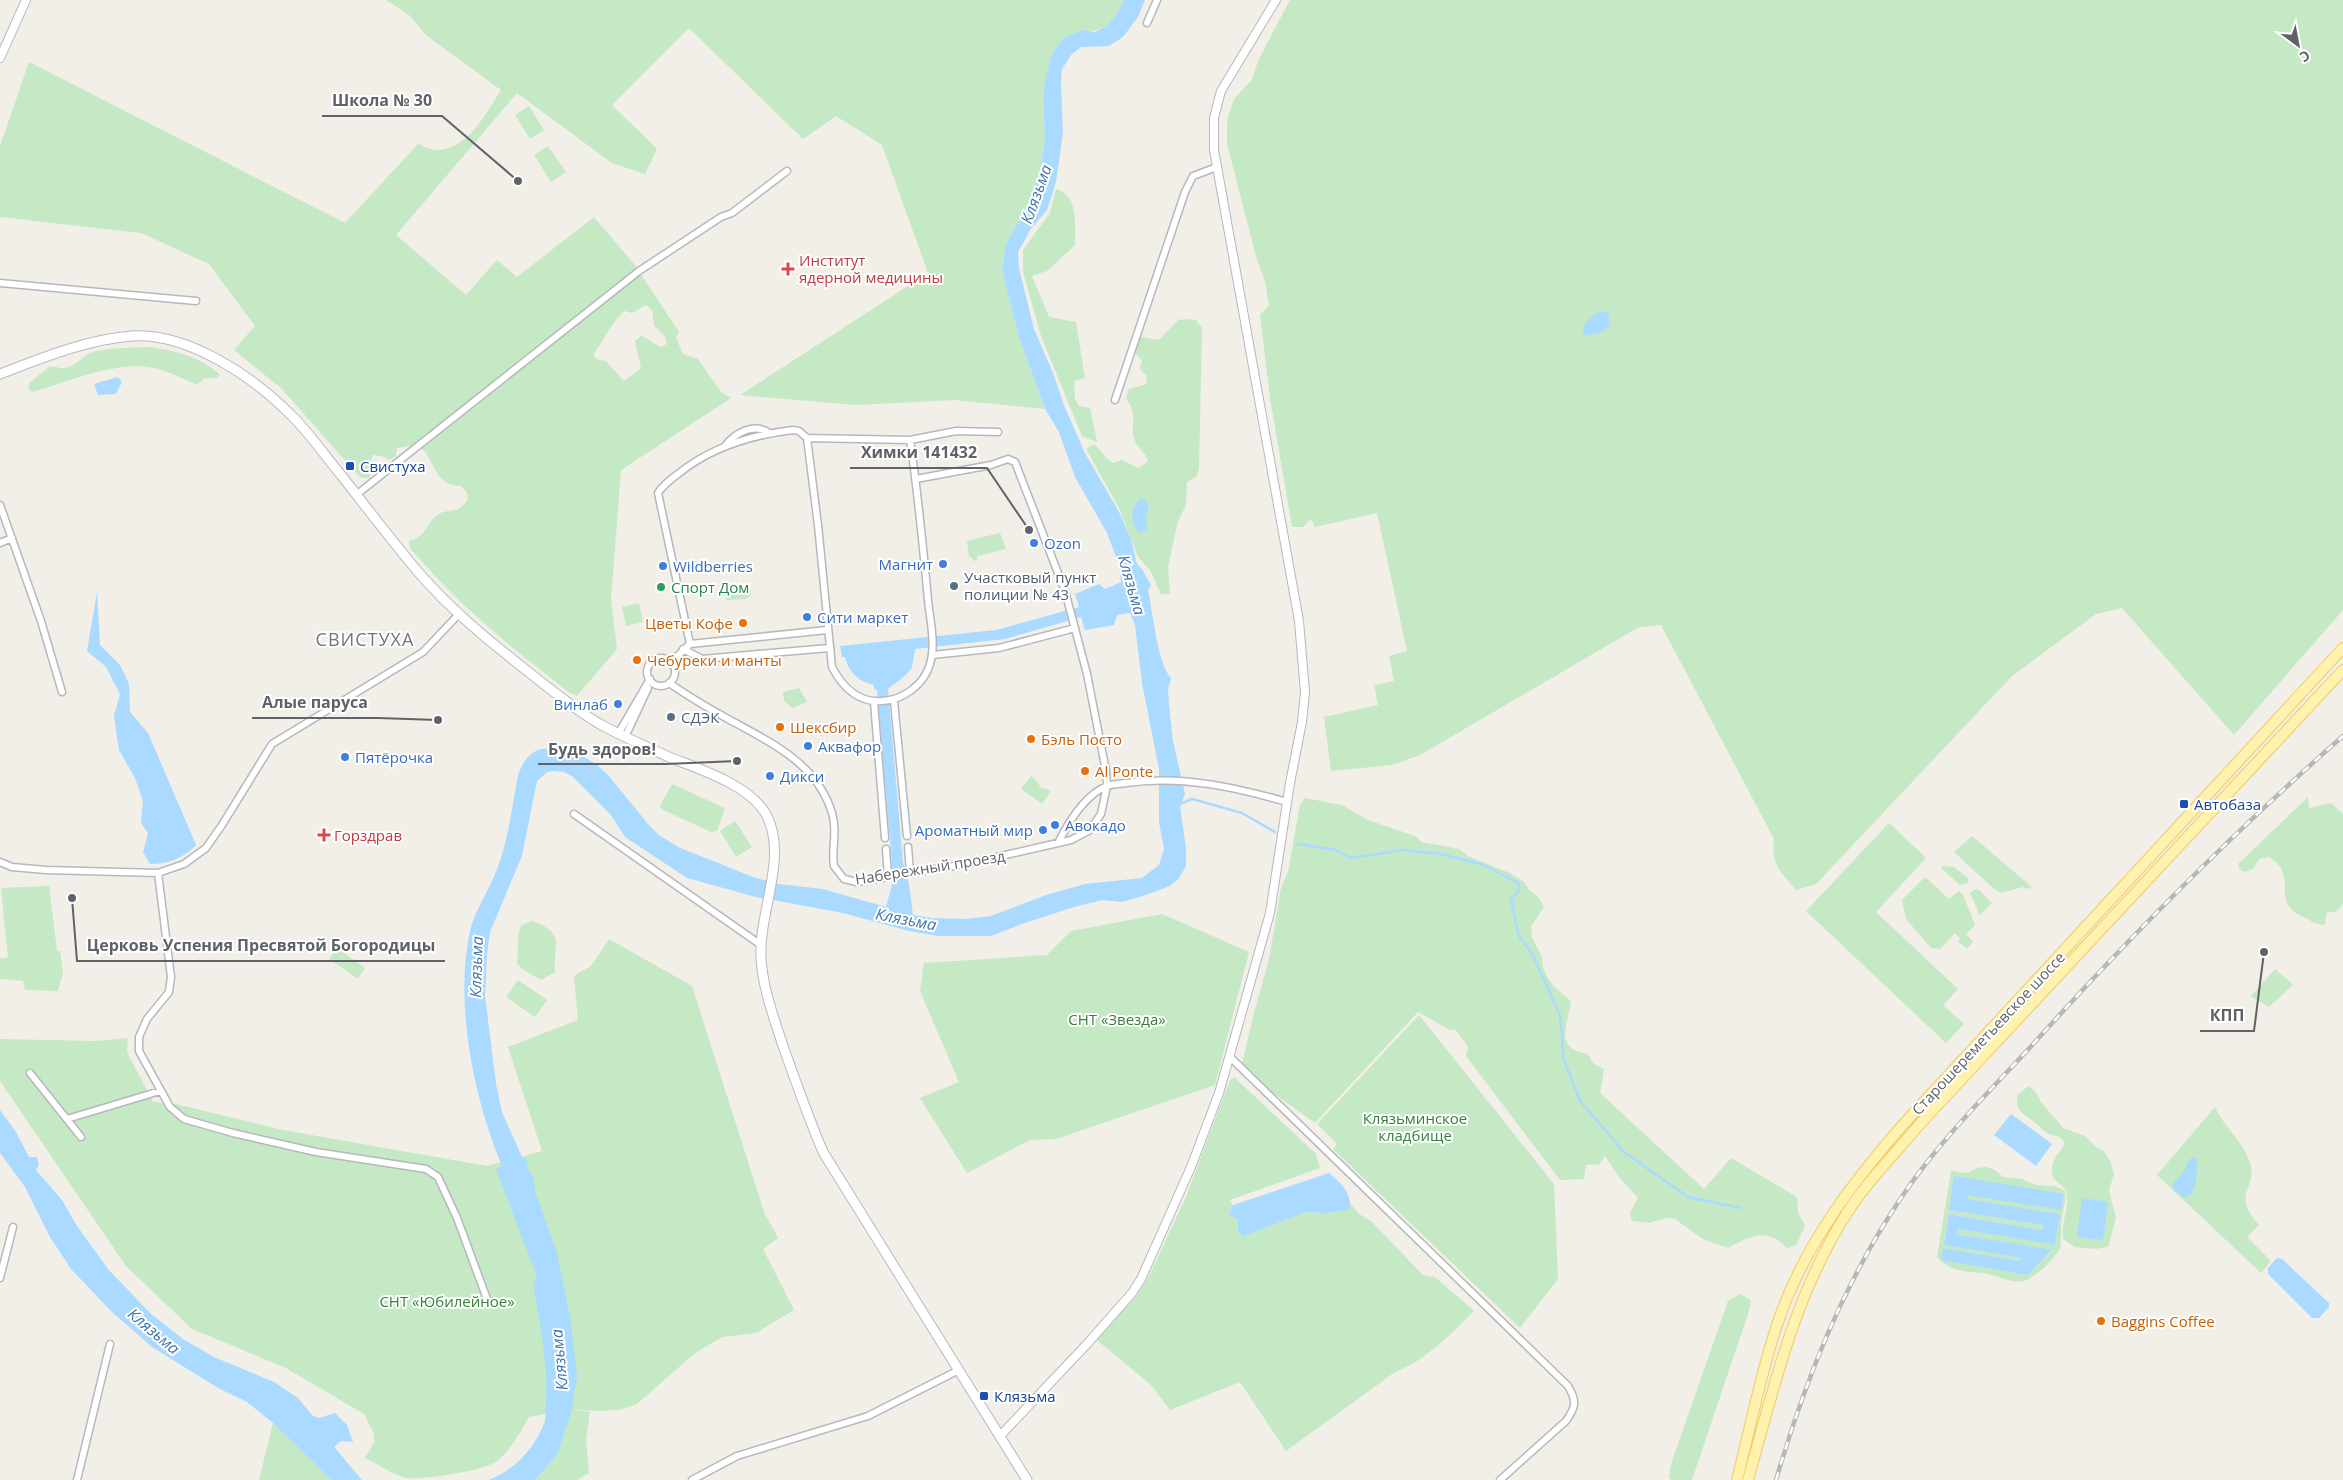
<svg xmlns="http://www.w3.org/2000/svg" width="2343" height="1480" font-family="'Open Sans',sans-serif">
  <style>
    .green { fill: #c5e8c5; fill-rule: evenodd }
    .water { fill: #aadaff; fill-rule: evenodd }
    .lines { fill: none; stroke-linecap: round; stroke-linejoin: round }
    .stream { stroke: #aadaff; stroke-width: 2.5 }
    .minor-casing { stroke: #b5b8bc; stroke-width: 9 }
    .tertiary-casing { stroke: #b5b8bc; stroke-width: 10 }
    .secondary-casing { stroke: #b6babf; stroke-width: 11 }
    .primary-casing { stroke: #f2c960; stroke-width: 12 }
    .minor { stroke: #fff; stroke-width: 6 }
    .tertiary { stroke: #fff; stroke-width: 8 }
    .secondary { stroke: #fff; stroke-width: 9 }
    .primary { stroke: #fff2af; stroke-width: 10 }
    .rail-casing { stroke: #b6b7b8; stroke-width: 4.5 }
    .rail { stroke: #fff; stroke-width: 2.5; stroke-dasharray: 8; stroke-linecap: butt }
    .health-dot { fill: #e0444e; stroke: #fff; stroke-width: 2 }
    .transit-dot { fill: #1a4fb4; stroke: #fff; stroke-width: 2 }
    .shop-dot { fill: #3f7fe0; stroke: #fff; stroke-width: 2 }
    .service-dot { fill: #5c6f8a; stroke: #fff; stroke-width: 2 }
    .leisure-dot { fill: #2e9e5b; stroke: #fff; stroke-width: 2 }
    .food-dot { fill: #e8710a; stroke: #fff; stroke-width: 2 }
    .labels { text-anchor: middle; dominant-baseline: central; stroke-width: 4; stroke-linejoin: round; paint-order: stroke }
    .health-label { font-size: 15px; fill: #be3a42; stroke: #fff; text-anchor: start }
    .transit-label { font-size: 15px; fill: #164399; stroke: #fff; text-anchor: start }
    .shop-label { font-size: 15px; fill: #366cbe; stroke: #fff; text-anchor: start }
    .service-label { font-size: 15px; fill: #4e5e75; stroke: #fff; text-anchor: start }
    .leisure-label { font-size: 15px; fill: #27864d; stroke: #fff; text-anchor: start }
    .food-label { font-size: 15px; fill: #c56008; stroke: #fff; text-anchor: start }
    .street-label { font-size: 15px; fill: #5f6368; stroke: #fff }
    .park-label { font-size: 15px; fill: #348238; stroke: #fff }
    .water-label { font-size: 16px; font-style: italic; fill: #4174aa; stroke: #fff }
    .quarter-label { font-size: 18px; letter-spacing: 1px; fill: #70757a; stroke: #fff }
    .leader { fill: none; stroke: #5f6368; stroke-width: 2 }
    .callout-dot { fill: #5f6368; stroke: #fff; stroke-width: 2 }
    .callout-label { font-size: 16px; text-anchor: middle; font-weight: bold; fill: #5f6368; stroke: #fff; stroke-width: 4; stroke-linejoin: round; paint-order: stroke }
  </style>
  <rect width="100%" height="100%" fill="#f1efe8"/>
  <path class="green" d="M386,0H1124C1115,19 1107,34 1083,30L1052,53L1045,80L1043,102L1045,136L1040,173L1029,203L1006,244L1002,271L1018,334L1045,409L954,400L857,405L740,395L928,273L882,145L836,116L803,139L689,28L612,105L657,149L645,174L612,163L517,93L396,235L466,295L497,260L517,277L594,217L634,264L679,332L676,338L683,354L698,359L721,392L731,398L621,470L611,600L617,649L577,696L570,693C512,648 458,605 410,548L409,541C424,538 425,527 435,517C446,506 458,517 468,499L466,491L460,486C434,486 435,459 421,448C416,444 404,447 397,448L396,456L389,460L382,456L373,455L370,462V478H362L357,474L282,389L234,350L255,326L209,264L141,233L0,217V146L29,62L345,223L418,144C424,146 430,150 437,150C469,149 486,113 501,90L427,36L409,15ZM646,305L652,310L654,325L665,337L667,344L661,347C653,344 650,339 641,336L635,341L641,368L624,381L606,361L598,360L593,355C602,343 614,318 625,311L632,313Z
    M1290,0H2343V610L2234,735L2122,608L2096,614L2012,676L1816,884L1796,890C1780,871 1771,865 1774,839L1661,625L1639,627L1420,755L1392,765L1331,771L1324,717L1378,705L1374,685L1394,681L1389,656L1407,651L1377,513L1315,527L1311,519L1303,527H1292L1270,398L1260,315L1269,305L1265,281L1257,260L1227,144V121L1234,99L1251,81L1259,59Z
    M529,106L544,130L530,139L515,115Z
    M548,146L566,172L551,182L534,155Z
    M1056,189C1079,194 1075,228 1075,245L1047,271L1032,276L1049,317L1076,322L1085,378L1074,381L1075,399L1079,406L1090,408L1097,442L1082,436L1041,336L1023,272V250L1050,213Z
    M1187,319L1196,320L1202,328L1199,469L1196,477L1187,482L1186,505L1178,521L1168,567L1170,594H1161L1150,570L1138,557L1119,508L1086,449L1094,444C1102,451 1104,458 1113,463L1122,460L1138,468L1148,462C1146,452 1138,449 1134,439C1129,423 1140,418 1126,398L1129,389L1147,384L1146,375L1140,369L1142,360L1136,354V344L1141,337L1159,340L1178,320Z
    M149,347C173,350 202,357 220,375L217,378H205L197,385C185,380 172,373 158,369C121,358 68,382 32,392L28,389L30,382L49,367C55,365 58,369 64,368C76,367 81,357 90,353C108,347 130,348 149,347Z
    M1000,533L1006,549L977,556V560L973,561L972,557H969L967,541Z
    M750,588L751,595L746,599L726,600L727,590Z
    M639,603L643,622L626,626L622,607Z
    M799,688L807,702L793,708L784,701L783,692Z
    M1031,776L1038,782L1040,787L1051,791L1042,804L1021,789Z
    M672,784L725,808L717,831L711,832L661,809L660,806Z
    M2308,797L2309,808L2331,803L2343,814V904L2337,911L2326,913L2325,925C2312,924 2313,921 2303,917C2268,900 2301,877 2269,857L2259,859L2253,869L2245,872L2240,870L2238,864Z
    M1305,798L1342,805L1368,820L1415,836L1422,842L1459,849L1468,856L1510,873L1524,882L1530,891L1538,897L1544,907L1531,926L1532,937L1542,957L1543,968L1548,978L1554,987L1571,1001C1568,1025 1553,1049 1588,1054L1593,1063L1604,1069L1600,1093L1704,1189L1731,1158L1797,1197L1798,1212L1805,1226L1796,1245L1787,1248C1768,1227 1749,1236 1728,1248L1703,1239L1675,1219L1666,1218L1649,1223L1632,1221L1630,1213L1638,1198L1619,1177L1605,1156L1600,1164L1586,1165L1584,1179L1560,1180L1466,1056L1468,1047L1456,1030H1450L1418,1012L1315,1123L1273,1093L1242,1064L1253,1017L1269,959L1281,888L1288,872L1300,805Z
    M735,821L752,847L736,857L720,831Z
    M1889,823L1926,858L1876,912L1958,989L1943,1005L1964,1024L1946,1043L1806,911Z
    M1972,836L2032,887L2027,889L2023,887L2001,893L1994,889L1954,852Z
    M1943,866L1954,867L1968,878V883L1960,885L1941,868Z
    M1925,877L1949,899L1959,891L1963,895L1975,925L1966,934L1973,942L1967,949L1958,941L1960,938L1955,933L1940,949L1931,948L1906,919L1902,900Z
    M49,886L57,951H60L63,973L58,991L25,990L23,981L0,979V958H8L1,888Z
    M1976,889L1979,890L1992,903L1980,915L1970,893Z
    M1162,914L1249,952L1215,1085L1056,1139L1030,1140L967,1173L920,1098L959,1082L920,991L924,963L1047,955L1071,931Z
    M531,921C568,933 552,945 555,972L541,980L522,969L517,963C519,949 516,938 521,926Z
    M609,939L692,986L764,1212L778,1238L763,1249L794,1310L756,1333L722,1337L695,1353L637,1404L619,1410L596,1411L573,1409L590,1412L586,1440L589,1473L577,1480H535L557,1455L572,1409L529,1417C520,1432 511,1450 497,1461C484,1471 423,1480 407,1478C393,1475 378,1464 365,1458L374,1442V1433L364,1414L286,1368L192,1329L126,1266L0,1081V1039L96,1041L128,1038L127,1052L153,1102L176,1104L283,1130L487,1166L542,1151L508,1047L578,1020L574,976L591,966Z
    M337,948L365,968L358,979L329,959Z
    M2275,969L2293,985L2269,1007L2251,996Z
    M518,980L547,1000L535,1017L506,997Z
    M1419,1015L1554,1184L1558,1279L1520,1328L1333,1149L1337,1144L1317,1124Z
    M1234,1077L1316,1154L1320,1168L1230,1200L1233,1205L1229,1215L1238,1220V1231L1306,1212L1327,1213L1348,1210L1351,1204L1359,1214L1371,1221L1423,1275L1435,1277L1474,1311C1452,1333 1425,1361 1395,1372L1286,1451L1240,1382L1170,1410L1151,1385L1097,1340L1099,1335L1137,1296L1150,1274L1186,1197L1230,1080Z
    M2029,1086L2035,1091L2041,1102L2063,1128L2085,1136L2097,1148L2104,1151L2110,1161L2114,1174L2109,1190L2116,1218L2108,1247L2095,1249L2075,1247L2063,1239C2061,1225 2068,1211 2067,1196C2066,1179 2042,1185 2056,1156C2059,1152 2063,1148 2065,1143C2061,1134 2053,1137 2045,1132C2042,1130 2040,1127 2037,1124C2026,1115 2013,1111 2018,1094Z
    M2215,1107C2223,1126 2242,1140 2249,1160C2260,1189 2229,1192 2259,1225L2247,1237L2271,1261L2261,1273L2157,1175Z
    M1986,1167L1995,1170L2003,1177L2022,1179L2036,1185L2055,1186L2065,1191C2067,1201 2063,1208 2062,1218C2060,1225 2062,1242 2060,1248C2055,1259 2035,1278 2023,1281C2009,1284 1996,1274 1982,1273C1966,1272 1949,1271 1937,1257L1951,1171L1967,1173L1977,1168ZM1955,1177L2064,1195L2061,1210L1968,1194L1967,1199L2060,1214L2055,1244L1958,1229L1957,1234L2052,1251L2028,1275L2021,1261V1258L1944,1245L1949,1214L2043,1230V1225L1949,1210Z
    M1740,1294L1751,1300L1749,1311L1692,1480H1671L1669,1477L1671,1464L1728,1301Z
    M273,1423L331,1480H259Z"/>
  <path class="water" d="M1124,0H1145L1138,17L1123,37L1109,46L1081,47L1071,55L1062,69L1061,84L1063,132L1056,182L1047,210L1030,230L1018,252L1019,268L1034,329L1053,373L1065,408L1085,453L1119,512L1131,539L1137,564L1142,569L1151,585L1148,590C1153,612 1157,663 1171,678L1168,689L1169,705L1173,741L1185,794L1180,806L1186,849V866L1179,878L1170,886L1146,895L1122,902L1102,900L1074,907L1019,925L991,936H938L909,931L843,913L756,897L687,878L625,837L611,815L572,776L564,772L553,771L547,772L537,781L522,856L490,932L487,955L485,996L496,1084L502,1112L523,1159L526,1158L528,1164L527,1168L533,1176L536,1194L557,1253L570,1317L577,1376L572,1410L557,1455L535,1480H488C513,1472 537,1446 545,1421C546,1415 545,1408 546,1402C548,1362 540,1322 533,1284L537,1277L496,1169L502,1166C474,1098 454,1005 470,931C475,910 488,892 496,872C508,842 512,808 518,775C529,747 542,745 569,752L572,749L597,765L608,775L648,824L659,835L678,847L753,877L778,884L823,889L886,907L892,885V864L877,690L874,689V685C859,682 848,672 845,657H842L840,646L996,630L1079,607L1075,594L1099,584L1105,589L1121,582L1119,565L1107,533L1075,477L1059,432L1045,409L1018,334L1002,271L1006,244L1029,203L1040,173L1045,136L1043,102L1045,80L1052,53L1065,37L1083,30L1095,32L1107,26L1117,14ZM1130,613L1135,625L1142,683L1159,769V822L1164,849L1159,865L1142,878L1085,884L1046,895L991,916L965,919L932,918L913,915L909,884L903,862L888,689L907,674L912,667L915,649L1005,639L1081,617L1085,630L1114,625L1117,615Z
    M1603,311L1608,313C1614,333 1601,332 1586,336L1583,331C1583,323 1595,312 1603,311Z
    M118,377L122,382L116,394L98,395L94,384Z
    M1140,499H1145L1149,507L1146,516L1147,529L1139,533C1130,524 1130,509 1140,499Z
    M97,592L100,645L120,665L129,684L130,712L148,733L196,845C183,858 169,864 150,864L143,852L148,833L141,823L143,801L135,778L119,750L114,716L120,694L106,667L87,651Z
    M0,1110L16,1132L29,1157H37L39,1165L36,1170L62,1200L77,1226L108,1269L151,1314L183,1339L214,1357L274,1382L298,1398L313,1416L319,1418L335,1413L347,1425L353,1442L341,1441L334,1447L362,1480H331L273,1423L247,1402L218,1388L152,1347L112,1312L71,1269L50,1237L25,1187L0,1153Z
    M2011,1114L2052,1144L2036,1166L1994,1135Z
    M2193,1157L2196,1158C2198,1168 2196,1187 2191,1195L2184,1197L2177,1193L2172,1185L2185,1170L2189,1160Z
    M1329,1173C1340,1182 1354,1195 1349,1210L1327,1213L1306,1212L1243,1236L1238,1231V1220L1229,1215L1233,1205Z
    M1954,1176L2064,1194L2061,1210L1968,1195V1199L2060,1214L2055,1245L1958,1229L1957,1234L2052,1250L2028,1275L1941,1260L1943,1248L2020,1261L2021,1258L1944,1245L1949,1214L2043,1230V1225L1949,1210Z
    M2082,1198L2108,1202L2103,1240L2077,1237Z
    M2277,1258L2282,1259L2329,1303V1307L2319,1318H2312L2268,1274V1268Z"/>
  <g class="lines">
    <path class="stream" d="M1180,804L1192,799L1242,813L1275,832
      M1298,844L1335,850L1351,858L1404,850L1441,854L1484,865L1518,883L1520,889L1511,899L1519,936L1532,954L1560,1015L1564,1060L1580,1101L1624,1152L1688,1197L1740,1208"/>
    <defs>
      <path id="minor" d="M1147,23L1157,0
        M0,283L196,301
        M1115,400L1185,192L1193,176L1217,167
        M807,438L818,525L832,667C843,688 858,703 882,701C903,700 924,685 930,664C936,644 930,620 928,600C923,546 918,493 910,440
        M725,446C735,433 754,422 769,433
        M356,495L639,271L721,217L732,213L787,171
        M0,505L41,621L62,692
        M0,543L12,538
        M690,644L658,493C663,485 671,479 678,474C711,447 751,435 793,430L799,431L807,438L910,440L956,431L998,432
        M683,649L702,659L829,648
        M932,655L999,648L1075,628
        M647 672a14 14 0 1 1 28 0a14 14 0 1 1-28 0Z
        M671,662L690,644L827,630
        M669,683C688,696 708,708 728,719C770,742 817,763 832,813C838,833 831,848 834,866L844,879L857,882L966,864L1071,840L1090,830L1101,814L1107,786L1106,771L1087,674L1065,591L1015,462L1008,459L991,465L916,479
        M894,701L907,836
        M874,702L885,838
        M618,734L650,679
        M625,737L648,688
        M574,814L761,945
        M1058,843C1068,823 1084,795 1107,786C1112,784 1120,784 1126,783C1180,775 1235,787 1287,802
        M908,847L910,873
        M886,849L888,877
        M0,862L12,867L46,870L158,873L184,864L206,848L222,825L272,744L423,652L458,615
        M158,873L171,977L169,992L147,1019L139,1037V1051L170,1107L184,1119L233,1133L316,1152L426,1169L438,1177L457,1218L487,1299
        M1230,1057L1568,1386C1577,1401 1576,1407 1566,1421L1500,1480
        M30,1073L81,1137
        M67,1119L160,1091
        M0,1278L13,1227
        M77,1480L110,1344
        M692,1480L737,1456L868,1416L959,1370"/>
      <path id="tertiary" d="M0,58L26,0
        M1000,1436L1087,1344L1132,1293L1141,1279L1191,1167L1219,1093L1270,913L1290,783L1302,722L1305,692L1299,621L1214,150V118L1221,91L1276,0"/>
      <path id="secondary" d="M0,374C42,358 85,340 131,336C188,332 254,377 293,417C311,435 325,456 341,475C367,508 392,541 419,573C451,610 488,640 526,670C549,688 573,708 598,723C621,736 645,746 669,757C699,769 751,785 767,816C788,858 758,914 761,959C763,989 774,1018 783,1046C796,1082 808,1117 823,1152L1027,1480"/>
      <path id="primary" d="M1737,1480C1750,1429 1760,1376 1777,1325C1803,1246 1854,1180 1909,1118L2343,648
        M1748,1480C1774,1387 1795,1292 1849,1210C1868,1180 1896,1153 1919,1125L2343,670"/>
    </defs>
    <use href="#minor" class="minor-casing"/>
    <use href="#tertiary" class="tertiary-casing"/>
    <use href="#secondary" class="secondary-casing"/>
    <use href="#primary" class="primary-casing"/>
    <use href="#minor" class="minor"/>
    <use href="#tertiary" class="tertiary"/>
    <use href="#secondary" class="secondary"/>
    <use href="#primary" class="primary"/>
    <defs>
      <path id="rail" d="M1776,1480C1805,1381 1843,1284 1901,1198C1939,1141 1989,1092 2035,1042C2132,934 2234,832 2343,736"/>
    </defs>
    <use href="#rail" class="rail-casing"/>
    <use href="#rail" class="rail"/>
  </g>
  <g class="health-dot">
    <path d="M785.5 261.5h5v5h5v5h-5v5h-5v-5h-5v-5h5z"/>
    <path d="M321.5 827.5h5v5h5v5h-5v5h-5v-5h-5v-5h5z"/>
  </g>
  <g class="transit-dot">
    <rect x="345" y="461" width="10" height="10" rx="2.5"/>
    <rect x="2179" y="799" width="10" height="10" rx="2.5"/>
    <rect x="979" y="1391" width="10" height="10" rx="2.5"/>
  </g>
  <g class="shop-dot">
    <circle cx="1034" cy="543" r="5"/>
    <circle cx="943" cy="564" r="5"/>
    <circle cx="663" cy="566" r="5"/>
    <circle cx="807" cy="617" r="5"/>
    <circle cx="618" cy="704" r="5"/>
    <circle cx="808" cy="746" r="5"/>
    <circle cx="345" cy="757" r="5"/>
    <circle cx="770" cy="776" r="5"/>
    <circle cx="1055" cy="825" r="5"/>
    <circle cx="1043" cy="830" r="5"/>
  </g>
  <g class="service-dot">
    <circle cx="954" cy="586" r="5"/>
    <circle cx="671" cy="717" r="5"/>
  </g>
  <circle class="leisure-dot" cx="661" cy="587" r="5"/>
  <g class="food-dot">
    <circle cx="743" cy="623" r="5"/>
    <circle cx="637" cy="660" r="5"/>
    <circle cx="780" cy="727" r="5"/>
    <circle cx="1031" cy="739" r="5"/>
    <circle cx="1085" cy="771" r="5"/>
    <circle cx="2101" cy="1321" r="5"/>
  </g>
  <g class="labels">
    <g class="health-label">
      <text x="799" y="260">Институт<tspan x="799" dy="17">ядерной медицины</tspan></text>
      <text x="334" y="835">Горздрав</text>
    </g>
    <g class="transit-label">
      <text x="360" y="466">Свистуха</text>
      <text x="2194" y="804">Автобаза</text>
      <text x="994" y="1396">Клязьма</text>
    </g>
    <g class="shop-label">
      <text x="1044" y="543">Ozon</text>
      <text x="933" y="564" text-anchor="end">Магнит</text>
      <text x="673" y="566">Wildberries</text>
      <text x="817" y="617">Сити маркет</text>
      <text x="608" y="704" text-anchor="end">Винлаб</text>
      <text x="818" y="746">Аквафор</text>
      <text x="355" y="757">Пятёрочка</text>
      <text x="780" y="776">Дикси</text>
      <text x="1065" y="825">Авокадо</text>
      <text x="1033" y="830" text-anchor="end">Ароматный мир</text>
    </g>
    <g class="service-label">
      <text x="964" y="577">Участковый пункт<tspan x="964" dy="17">полиции № 43</tspan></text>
      <text x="681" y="717">СДЭК</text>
    </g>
    <g class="leisure-label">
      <text x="671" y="587">Спорт Дом</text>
    </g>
    <g class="food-label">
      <text x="733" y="623" text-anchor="end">Цветы Кофе</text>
      <text x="647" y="660">Чебуреки и манты</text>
      <text x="790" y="727">Шексбир</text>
      <text x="1041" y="739">Бэль Посто</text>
      <text x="1095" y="771">Al Ponte</text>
      <text x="2111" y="1321">Baggins Coffee</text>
    </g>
    <g class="street-label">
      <text transform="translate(930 867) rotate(-9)">Набережный проезд</text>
      <text transform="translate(1988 1033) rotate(-47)">Старошереметьевское шоссе</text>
    </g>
    <g class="park-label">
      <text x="1117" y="1019">СНТ «Звезда»</text>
      <text x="1415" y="1118">Клязьминское<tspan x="1415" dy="17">кладбище</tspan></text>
      <text x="447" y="1301">СНТ «Юбилейное»</text>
    </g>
    <g class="water-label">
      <text transform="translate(1036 194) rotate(-70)">Клязьма</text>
      <text transform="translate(1132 585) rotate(74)">Клязьма</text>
      <text transform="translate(906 919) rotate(11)">Клязьма</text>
      <text transform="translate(476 967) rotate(-88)">Клязьма</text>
      <text transform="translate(154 1331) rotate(40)">Клязьма</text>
      <text transform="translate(559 1360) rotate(-95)">Клязьма</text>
    </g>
    <g class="quarter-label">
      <text x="365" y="639">СВИСТУХА</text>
    </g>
  </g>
  <path class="leader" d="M518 181L442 116H322M1029 530L987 468H850M438 720L378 718H252M737 761L666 764H538M72 898L77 961H445M2264 952L2254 1031H2200"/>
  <g class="callout-dot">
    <circle cx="518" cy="181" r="5"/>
    <circle cx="1029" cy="530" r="5"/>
    <circle cx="438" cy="720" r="5"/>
    <circle cx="737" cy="761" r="5"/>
    <circle cx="72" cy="898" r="5"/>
    <circle cx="2264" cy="952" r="5"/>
  </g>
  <g class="callout-label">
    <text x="382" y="106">Школа № 30</text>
    <text x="919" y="458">Химки 141432</text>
    <text x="315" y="708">Алые паруса</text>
    <text x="602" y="755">Будь здоров!</text>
    <text x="261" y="951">Церковь Успения Пресвятой Богородицы</text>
    <text x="2227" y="1021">КПП</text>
  </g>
  <g transform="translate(2298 45) rotate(148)" stroke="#ffffff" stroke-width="4" paint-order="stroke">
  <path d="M0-4L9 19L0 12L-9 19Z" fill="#5f6368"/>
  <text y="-8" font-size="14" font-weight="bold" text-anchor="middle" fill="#5f6368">С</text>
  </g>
</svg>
